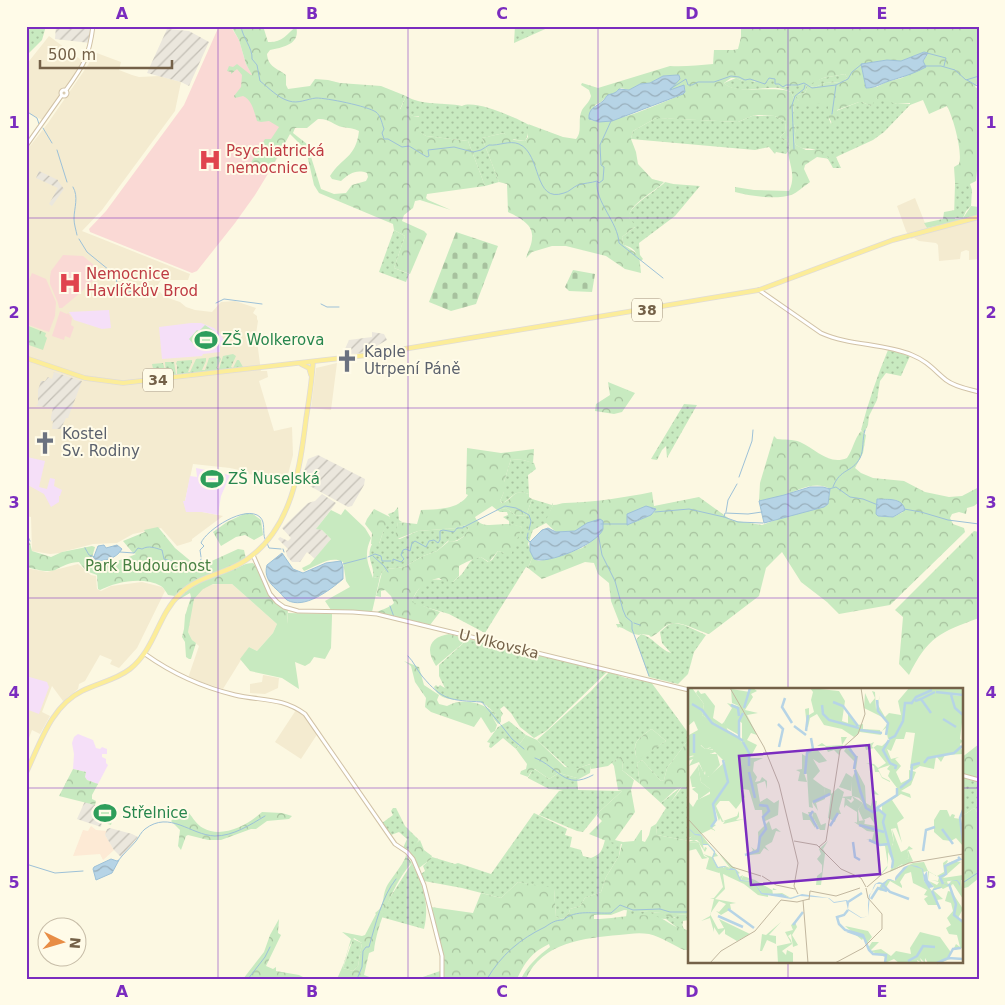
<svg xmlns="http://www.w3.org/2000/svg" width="1005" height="1005" font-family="'DejaVu Sans',sans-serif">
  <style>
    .residential { fill: #f4ebd0 }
    .commercial { fill: #fdead5 }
    .industrial { fill: url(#industrial-furrows) }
    .education { fill: #f5dff8 }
    .medical { fill: #fad9d5 }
    .grass { fill: url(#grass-dots); fill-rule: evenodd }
    .forest { fill: url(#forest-crowns); fill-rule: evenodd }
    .cemetery { fill: url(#cemetery-stones) }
    .garden { fill: #c8eac0 }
    .water { fill: url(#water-waves); stroke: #9dc1d8 }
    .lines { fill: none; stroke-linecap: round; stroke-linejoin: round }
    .stream { stroke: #9dc1d8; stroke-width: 1 }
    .secondary-casing { stroke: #d1c2a6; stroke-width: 5 }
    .primary-casing { stroke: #e0dcd7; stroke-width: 5.5 }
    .secondary { stroke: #fff; stroke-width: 3 }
    .primary { stroke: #fced99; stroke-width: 4 }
    .grid { fill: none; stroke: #7b2cbf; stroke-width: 1; stroke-opacity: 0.55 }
    .labels { text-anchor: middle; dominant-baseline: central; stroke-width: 4; stroke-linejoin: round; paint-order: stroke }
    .shield { fill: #fffbe8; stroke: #9e8f78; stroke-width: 1 }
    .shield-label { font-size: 14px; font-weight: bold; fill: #746148 }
    .health-label { font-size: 15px; fill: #be3a42; stroke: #fffbe8; text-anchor: start }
    .leisure-label { font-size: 15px; fill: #27864d; stroke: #fffbe8; text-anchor: start }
    .worship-label { font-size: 15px; fill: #5b616d; stroke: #fffbe8; text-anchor: start }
    .park-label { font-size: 15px; fill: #478042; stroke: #fffbe8 }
    .street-label { font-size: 15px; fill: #746148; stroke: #fffbe8 }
    .inset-river { fill: none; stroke: #b6d4e6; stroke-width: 2.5 }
    .inset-road { fill: none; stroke: #c2b79f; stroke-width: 1 }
    .view { fill: #7b2cbf; fill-opacity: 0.15; stroke: #7b2cbf; stroke-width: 2.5 }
    .inset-edge { fill: none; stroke: #746148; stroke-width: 2.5 }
    .neatline { fill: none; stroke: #7b2cbf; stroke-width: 2 }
    .grid-label { font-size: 16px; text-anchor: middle; font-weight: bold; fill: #7b2cbf }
  </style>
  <defs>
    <pattern id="industrial-furrows" width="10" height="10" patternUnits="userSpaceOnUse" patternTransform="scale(1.25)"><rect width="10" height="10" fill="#ebe7dd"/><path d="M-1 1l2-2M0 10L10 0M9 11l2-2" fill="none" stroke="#c3bfb5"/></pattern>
    <pattern id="grass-dots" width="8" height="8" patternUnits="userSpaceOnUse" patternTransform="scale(1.25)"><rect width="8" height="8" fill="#c8eac0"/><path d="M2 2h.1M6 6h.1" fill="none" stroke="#a7c19e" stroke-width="1.8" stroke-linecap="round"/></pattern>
    <pattern id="forest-crowns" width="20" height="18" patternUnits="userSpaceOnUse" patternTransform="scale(1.25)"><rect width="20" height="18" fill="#c8eac0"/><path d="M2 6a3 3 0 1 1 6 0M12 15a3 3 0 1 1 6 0" fill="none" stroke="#a7c19e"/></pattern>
    <pattern id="cemetery-stones" width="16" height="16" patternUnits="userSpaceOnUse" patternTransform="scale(1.25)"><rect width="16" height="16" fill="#c8eac0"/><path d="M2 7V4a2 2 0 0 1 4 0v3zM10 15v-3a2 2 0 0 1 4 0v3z" fill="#a7c19e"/></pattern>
    <pattern id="water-waves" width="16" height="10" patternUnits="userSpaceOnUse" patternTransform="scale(1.25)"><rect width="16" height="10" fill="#b6d4e6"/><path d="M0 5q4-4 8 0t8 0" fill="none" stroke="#99afbc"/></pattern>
  </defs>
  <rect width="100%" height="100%" fill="#fcf8e2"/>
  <path class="residential" d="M49,36L84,62L65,88L60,91L59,97L43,120L31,115L26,111V65Z
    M94,52L121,62L119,70L132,75L139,77L159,76L181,82L175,111L102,210L82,231L190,274L188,280H161L153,293L160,292L165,297L180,302L186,307L195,310L212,312L221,302L235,301L256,308L253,313L257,316V319L258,321L256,334L261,371H267L268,377L259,381L274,431L292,427L293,455L286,482L249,474L248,472L230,468L193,464L185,501L202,512L223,516L192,539V541L190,542L177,546L161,528L133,534L117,543L93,544L62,552L61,553L50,554L32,551L31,517L26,516V144L30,146L48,123L88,65Z
    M915,198L927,228L979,216V259L969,260V251L966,250L961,252L960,259L939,261L938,245L936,243L919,241L914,238L911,239L906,231L897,206Z
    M337,363L331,410L311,408L316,368Z
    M78,564L91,575L96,576L97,589L101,591L111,586L142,582L162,587L165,591L137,648L119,668L110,664L112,660L100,655L85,681L79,684L78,689L63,701L52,686L42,712L50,716L40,734L32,730L26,746V568L47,572Z
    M219,584H232L277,624L273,633L257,651L249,647L223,689L188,678L199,646L192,640L188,632L187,608L198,585Z
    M263,675L279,678L278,688L265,694L250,693V684L262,682Z
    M296,710L309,720L318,733L301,759L275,742Z"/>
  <path class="commercial" d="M91,826L96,830L107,831L105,835L114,850L103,860L100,854L73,856L83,830L88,831Z"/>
  <path class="industrial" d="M56,26H92L90,43L55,39Z
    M167,29L189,31L209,42L189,86L181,82L147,73Z
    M39,171L58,180V181L64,189L52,206L49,204L58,188L36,178Z
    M372,332L384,334L387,340L366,352L344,355V351L349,340L372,337Z
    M54,372L82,381L68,418H66L63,424L64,429H52L53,421H51V417L53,408L36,406L38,404V390L41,381H45L48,377L52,379Z
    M318,455L365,479L364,485L352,506L348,507L308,485L302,477L308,459Z
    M322,494L336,503L317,528L322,530L331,539L315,559L307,552L300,562H292L287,556L286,551L288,549L278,539L280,537L288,541L291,538L282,528L308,503L315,501Z
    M85,801L98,806L94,820L102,822L101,827L77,819Z
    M110,828L132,834L138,837L121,857L114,850L105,835L107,829Z"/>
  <path class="education" d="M109,310L111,328L102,329L74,320L69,312Z
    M191,323H201L214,328L221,335L227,345L220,346V352L203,354L202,356L162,359L159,327Z
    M27,457L45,461L39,487L47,489L50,478L55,479L54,486L62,490L60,496H59V502L51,507L44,494L26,484Z
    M196,468L230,475L221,496L218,515L202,512H186L183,501H185L190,476L197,477Z
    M26,676L47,682L49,687L39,714L26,709Z
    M78,734L93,740L96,748L100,749L102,747L107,749V754H102V757L106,759V763L108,765L98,784L87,780L85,777L86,772L73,769L74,754L72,743L74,737Z"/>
  <path class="medical" d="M219,26L231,27L239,40L246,64L282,127L283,149L255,195L235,223L197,271L192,273L90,232L89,229L106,211L184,105Z
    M63,255L83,256L95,266L99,272V275L80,293L62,308H59L58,303L50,284V277L51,271Z
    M32,273L46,279L56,302L55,316L49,332L26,324V287Z
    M60,311L67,314L68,313L72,318L71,325L74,327L70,338L65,336L64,340L52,336Z"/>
  <path class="grass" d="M30,26H46L42,40L26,56V32L29,31Z
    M515,26H552L514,43Z
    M845,74L847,77L844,82L825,83L815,87L808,86L805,93L797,95L798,100L811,104H828L829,119L831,124L836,111L859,102H862L871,106L874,100L879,97L897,104H911L884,132L873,140L836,157L841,168H833C829,160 825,153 816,150C808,147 805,151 796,145C793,140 795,139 795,133C796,129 794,125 793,121C792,110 797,102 791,92C787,90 783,89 779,88C765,86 734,95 724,83L736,78L743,81L767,82L772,78L784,87L795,85L806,86L812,82L823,78Z
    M406,96C422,106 444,102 462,106C475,99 516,118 529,125C529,129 527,139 525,141L511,139L504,133L482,138L499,182L485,186L468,141L426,136L416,130L419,116H413L400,110Z
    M752,116H775L786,122L785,132L780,137L783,140L787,139L790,149L786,154L776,152L775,154L769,147L755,150L631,139L633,131L656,118H660L738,122Z
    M665,182L673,184L700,186L675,216L639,243L640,255L643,259L641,261C635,253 636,248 624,245L622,237L635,227C634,224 629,220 629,217C626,208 659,189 665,182Z
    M955,184H970L972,190L971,206L966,211L963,218H954Z
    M394,230L405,236L394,268L409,274L406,282L379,272Z
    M888,350L910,356L901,376L886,373L880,381L877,400L869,416L868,425L864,433L861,430C868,403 877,376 888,350Z
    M233,354L236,356L231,367L233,368L237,360H239L243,367L177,375V365L176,364L177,361L192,360V362L188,372H190L196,359L206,358V361L202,370H205L209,358L219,356L221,359L217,368L219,369L223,356Z
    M165,362H174L176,375L153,377L152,374L154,373L152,364L163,363L166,374Z
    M684,404L697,405L667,458L666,446L662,450L657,460L651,459Z
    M511,459L523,460L534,463L536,469L528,475L529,494C513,489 514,497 503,503L500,501L504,492V482Z
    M532,499L552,505L553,503V505L546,523L533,530L528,544L533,556L528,568L526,567L485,633L449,614L412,603V601C423,578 430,577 453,582L462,574L470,562L474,558L481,557L488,562L492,560L498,551L505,553L522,527L509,524V521L503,517L508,515L507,512H500L497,510L506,508L515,515L526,516Z
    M398,507L399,520L402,522H398L396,538L400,539L418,531L456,528L466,525L469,529C465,537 457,542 448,542L449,540L437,551L423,556L404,567L387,569L382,572L380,577L373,578C375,564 365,559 372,544H379L383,532L390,517L388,514L394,512Z
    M674,623L684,625L706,635L694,652L688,674L678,684L649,677L636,640L641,634C653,637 659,649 671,653L662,643L660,632L668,625Z
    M468,639L608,671L546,731L534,738L520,727L511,713L504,706L500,709L503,714L501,717V722L498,724L493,718L496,714C491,710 486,704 480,702C467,698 440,705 434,687L436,685L438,687L440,685L445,688L439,676V665Z
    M609,672L626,678L651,682L689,734V739L667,768L664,780L661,781L642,760L637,763L640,784L622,770L623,761L620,757L608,766L591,769L590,764L576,769L568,768L537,740L591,691ZM651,729L653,730L666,741L637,759C631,741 638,740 651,729Z
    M509,721L526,735L516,749L503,738L491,748L489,747L490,743L487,742L498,727Z
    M533,769L536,770L549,779L559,773L577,778L578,790L622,791L599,812L583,832L577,831L539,815L559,791L563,790L549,789L528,778Z
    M961,776L979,781V814L974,808L961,817Z
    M689,778V841L657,835L656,824L666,808L661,803L681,787L670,803Z
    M393,808H396L405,826L419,840L409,853L403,848L407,839L399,832L391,835L382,823L393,815L391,811Z
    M534,813L567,829L565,835L572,837L570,847L581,850L583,856L591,858C601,854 602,851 605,840L621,843L619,856L606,877L601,892L585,898L580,906L570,909L569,913L563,919L556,917L554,889L518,882L501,898L462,888L424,881L421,874L425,871L423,866L432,857L455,864L458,863L491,874Z
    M412,863C423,886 430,903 424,929L381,917L391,896Z
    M627,910L661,913L675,918L676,914L689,915V920L683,921L682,928L679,929L666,919L626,917Z
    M353,939L362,943L358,966L353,971L343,968Z"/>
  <path class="forest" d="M231,26H263L268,42C281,43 287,35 296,26C301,44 284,47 270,50L267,54C268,67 277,68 286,75V85L288,89L310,86L315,79L328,80L340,83L381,86L406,96L400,109L413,116L421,117L417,130L426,136L468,141L485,186L427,194L426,198L428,200L451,210L420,200L415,201L413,208L404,215L402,221L424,231L427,234L410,274L394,268L405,236L394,230L393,224L319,193L314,185L306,150L290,134L269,172L250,164L265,139H271L279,127L269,121L261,122L257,121C254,111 252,100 243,96L235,98L234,96L241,87L242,75L237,69L231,74V72L227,71L229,66L233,67L237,64L251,75H252L246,64L239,40ZM318,119C328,118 334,125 342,127C349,128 353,128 359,131C356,158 342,157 330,176L332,179L341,181C349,174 356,169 367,173L368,177L366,181L352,185L346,193L334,194L321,189L307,144L293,133L295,128H307Z
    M741,26H979V81L975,87L979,89V169L977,171L976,181L970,184H955V182L954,167L959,164C963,152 953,117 947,106L929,114L923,100L910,105V103L897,104L877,98L871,106L862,102H859L837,110L836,121L833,125L828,116V104H801L797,98V95L805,93L808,86L815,87L825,83L844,82L847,77L845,74L823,78L804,87L795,85L783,87L775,83L772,78L764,85L754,81L748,83L736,78H731L724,83C734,95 774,85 791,92C797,102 792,110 793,120C794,125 796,129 795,133C795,138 793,140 796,145L806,150H820L830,159L817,157L805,165L804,169L810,182C804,186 797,193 791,195C776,200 750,196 735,192V187L754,190L789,191C796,177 790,166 788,152L790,149L787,139L783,140L780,137L785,132L786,122L775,116L758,115L752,116L738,122L656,118L633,131L631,139L636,152L638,164L652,179L664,182C655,192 628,204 629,218L636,226L622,237L624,245L639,255L641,273L625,269L606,256L566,246H552L532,252L526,258C528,251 532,245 532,238C534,224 518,217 508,212L507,184L499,182L482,138L504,133L514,140L525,141L528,137L527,132L529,125L528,124L563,137L576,139C583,131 577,120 582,110C585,105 589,103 591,96L589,90L581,85L582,83L598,88L670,66C684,67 699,65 713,64L714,50H733L738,49L741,37ZM924,52L928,54L923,61L924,65L902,78L886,82L877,87L866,88L861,64L887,60L901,61ZM677,75H680L670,90L684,86L685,92L683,94C661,103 611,127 590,120L595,105L601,102L607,96L614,94L621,88L629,90L640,84L650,83L663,76Z
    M971,206L979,207V216L927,228L924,223L943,219L944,212L955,210V219L963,218Z
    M26,325L46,333L45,336L47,338L43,350L26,344Z
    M608,382L635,393L622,412L614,414L595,411L596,404L610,395Z
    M861,431L866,435L863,453L855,468L861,473L873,478L904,481L925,492L949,497L962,496L979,487L978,503L974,506L967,508L966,514L959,512L952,514L950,518L953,524L964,528L965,532L890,605L839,614L827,602L801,582L782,552L766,568L759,596L709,634C697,631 679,619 667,625C661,629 659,633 651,637L649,635L641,634L639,635C628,633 627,629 619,627L618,628L616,624H620L611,601L609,583L598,574L594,563L585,562L542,579L528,568L533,556L536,560L539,561L563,555L582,548L588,544L600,533V519L575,531L556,532L545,522L553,505C558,505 561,503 565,503C594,502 623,498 652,492L654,506L699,497L731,520L762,525L781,518L824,507L828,504L830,489C815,480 797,491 783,496C775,498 767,499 759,501L760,483L774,436L777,439C784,440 793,439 800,442C816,449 829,466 847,458C853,450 854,439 861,431ZM878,499L897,500L903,512L893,517L878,516L876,514ZM649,507L656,509L651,515L627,525L628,514Z
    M467,448L501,453L534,449L533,463L523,460L511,459L504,482V492L500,501L502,503C514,500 512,488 529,494V497L532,499L526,516L515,515L506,508L497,510L492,506L475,517C480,529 495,524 506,524C510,524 517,525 522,527L511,555L498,551L489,562L481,557C475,558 464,563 459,566V576L453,582L446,583L439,578C425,581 416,588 412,602L440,612L430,625L377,612C383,609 389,608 394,603L391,596L385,590L381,591V597L376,596L382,572L387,569L404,567L423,556L437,551L448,542L457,541L463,537L469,529L466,525L456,528L418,531L397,539L395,537L398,522L417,524L421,510C438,509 458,510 468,495L466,494Z
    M374,509L390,517L388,524L383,532L379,544H371L372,533L365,524L367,519Z
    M246,513L253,514L261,520L263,535L254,540L245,535L236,537L221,546L213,532L227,522Z
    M158,527L175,548L193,563L203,562V565L238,549L244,550L246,559C222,572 195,576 175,596L168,595C166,592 164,588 161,586C143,576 116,582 100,590L98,589L97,575L86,571L79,562C70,562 63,566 55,570C47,573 35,569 26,567V539L30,543L32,551L51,557L62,552L92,546L95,547L91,561C104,567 124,559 136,554L133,553L123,541L145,532L144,530Z
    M974,531L979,532V618C940,632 928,637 909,675L899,664L903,617L895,610Z
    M253,563C267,580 263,599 288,610L287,624H277L232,584H213L203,589L194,599L188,632L192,640L196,643L191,659H189L186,657L185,642L182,637L184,629L185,616L191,597L190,593L178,600C186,582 214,577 230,571C238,568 244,563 253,563Z
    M449,634L468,639L436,666C425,650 429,637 449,634Z
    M404,661L419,667L424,685L439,695L437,700L439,704L447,706C463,697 483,702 496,714L493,718L497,725L495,731L491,733L481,717L474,727L431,712L425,707L426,698L415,682L411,666Z
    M651,729L653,730L666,741L637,760C632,740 637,741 651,729Z
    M526,735L537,740L565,767L578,768L591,764L590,773L577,780V778L559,773L549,779L535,769L531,772L528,777L520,774L521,771L526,769L527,764L516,749Z
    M689,739V778L683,787L675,790L661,803L640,784L637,763L642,760L661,781L664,780L667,768Z
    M979,744V779L961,773V758Z
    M621,756L623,761L622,770L634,780L631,790L635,812L615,840L623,842L634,841L641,830H642V841L645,842L649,835L651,827L656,824L657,835L689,841V915L676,914L677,917L671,918L661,913L624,910L611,915H594V919C612,919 636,913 653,916C665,917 672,928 682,928V925L684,929L689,931V950H684C673,945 661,937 649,934C638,932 629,934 619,935C585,938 542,942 526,979H521C527,966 539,955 550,947L549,944C532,952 524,963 517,979H417L440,971L444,973V958L431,907L473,913L481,893L501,898L518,882L554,888L556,917L563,919L569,913L570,909L580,906L585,898L601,892L606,877L619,856L622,844L609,842L589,834L602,821L597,816L599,812L622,791L618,790L614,766L612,763Z
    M73,769L86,772L85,777L87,780L98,784L92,795V799L96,801L95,805L59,796Z
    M974,808L979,814V878L968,887L961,889V817Z
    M262,812L282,813L292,816L289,819L267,821L256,829H251L221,840H208L188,835L186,836L181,850L178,846L180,830L171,821L174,818L185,817L189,813C193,818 197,825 203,828C222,839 248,825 262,812Z
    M420,840L424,850L432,856L431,859L419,868H417L409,853L414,845Z
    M406,855L412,863C395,879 376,928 374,951L369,953L364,975L375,979H337L344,963L351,939L342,932L362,936L365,935L376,914L375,913C385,907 382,897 386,888C390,879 405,863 406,855ZM354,938L362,943L358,966L353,971L343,968L349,947Z
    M279,919L278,933L281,935L266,966L273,969L276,967V971L299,975L307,979H243L264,952L270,935Z"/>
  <path class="cemetery" d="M456,232L498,246L476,304L451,311L429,302Z
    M573,270L595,274L592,292L569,291L565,287Z"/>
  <path class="garden" d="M205,325L214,331L216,336L205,350L199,349L196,344L195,346L189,339L197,330L199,331Z
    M345,509L365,528L371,538C364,554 367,561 373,578L380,577L372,612L331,610L325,601L350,587L346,581L343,562C330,555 316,567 304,571L302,568L310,564L331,539L322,530L316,529L331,510L341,515Z
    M288,613L332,614V616L331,648L325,659L314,657L310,663L305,666L295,662L299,689L282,678L250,671L240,659L249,647L257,651L273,633L277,624H287Z
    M99,804L115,809L111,825L94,820Z"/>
  <path class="water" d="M924,52L928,53L923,61L926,67C913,74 902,77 889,81C880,84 875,88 866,88L861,64L887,60L901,61Z
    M677,75H679L680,79L670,90L684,85L685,92L683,94L612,121L599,122L589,119C588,108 596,107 603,101C606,98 605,97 608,95C613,93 615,94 619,89L629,90L640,84L650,83L663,76Z
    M810,487H823L830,489L828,504L824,507L764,523L759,501L784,495Z
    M877,499C888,500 902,497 905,510L893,517L878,516L876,514Z
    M646,506L656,509L651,515L627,525V514Z
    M600,519L603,521C603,524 603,526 603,529C598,544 547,565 534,559L530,551V542L542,530L548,528L556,532L575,531L587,523Z
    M104,545L106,548L117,545L122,549C116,559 105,561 93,561V559L98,546Z
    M282,553L293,569L303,573L326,563L341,561L343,567V579C330,590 304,610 287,600C283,597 280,592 276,589C269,583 264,575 267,565Z
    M111,859L117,861L119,860L112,873L96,880L93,869L94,867Z"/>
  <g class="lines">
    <path class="stream" d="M241,26C242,37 253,48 252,59L257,65L260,81C269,88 278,98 289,101C298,104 307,99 316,98C327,98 367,106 376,112C381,116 382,124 384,129L382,133L384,139H388L402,147L409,146L427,157L429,156L428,150L454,147L473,152L481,150L489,145C499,146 509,140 519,144C542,154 533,204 564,193C569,192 573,187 578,185C584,183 591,183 597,181L599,183L603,180L604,167L601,165L600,145L611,121
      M927,53L946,58L944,66
      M924,66H941L955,70L966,80L979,76
      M967,80L979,87
      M670,89L686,79L688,85H692L698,82H714L731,76L739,77L745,80L750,79L765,84L769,78L775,79V84H779L783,87L786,85H798L804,83L812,88L836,85L848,79L852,72L862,64
      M26,111L37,118L39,124
      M832,114L836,85
      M43,128L52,143
      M794,149L792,105L795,96L804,89L805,85
      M57,150L67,182
      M597,182C595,202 618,222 619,243L663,278
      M73,187C79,197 74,208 74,219C74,224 76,230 77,235
      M79,239L87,252L109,270L112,276
      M116,278L118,288
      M129,292L136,289L139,290
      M216,303L224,299L262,304
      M321,304L327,307H339
      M739,477L752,441L753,430
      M833,487C840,468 852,473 860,458C864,450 862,439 865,430
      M829,489L836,487L850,497L863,499L878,505
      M26,505L28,507L27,534L30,541
      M904,509L921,512L948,520L979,524
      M655,512L689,509L724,517L725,513L748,514L762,512
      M726,512L728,500L737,484
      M724,517L738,522L763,523
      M601,524H627
      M528,533L527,539L530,542
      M598,533L602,555L615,581L623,610L626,617L632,622V629L649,676
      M267,543L269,548L281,549
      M85,548L89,555L95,557
      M283,549L284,552
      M120,552L134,553L138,548L142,549C149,545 155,548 162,550L164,559L174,562L199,565L201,559
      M373,556L384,566L388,572
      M201,557L200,550L204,546L201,543C206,530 246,504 260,517C266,523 262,532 265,539
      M368,557L375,554L381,556L382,561H391
      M393,561V559L401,562L404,559L401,555L403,550L406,549L410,551L412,543L415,541L426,547L429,541L434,540L438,543L440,540V531L443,530L454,532L457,528H463L464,526V527L505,506L516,508L529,515L531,521L529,530
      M343,564L366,558
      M390,606L394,617
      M634,623L640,625
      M408,656C414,662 417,670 422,676C443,701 450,700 482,702L500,724
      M501,725L512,739L524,749
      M535,758C559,767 564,791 593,775
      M118,861C123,854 130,848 136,841C139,837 141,832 145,829C170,810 190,835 215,836C233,836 250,825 265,816
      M26,864L55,873L83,871
      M961,884L979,872
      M660,909L670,912H689
      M248,979L265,957L270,947
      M357,979L362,967L363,951L366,947H369C375,926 382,896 396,879
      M487,979C501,955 520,939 545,927C551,923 555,920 563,920C576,909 594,914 611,913L620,905L633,910L660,909"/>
    <defs>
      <path id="secondary" d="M61 93a3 3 0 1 1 6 0a3 3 0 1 1-6 0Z
        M66,90C84,65 89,57 93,26
        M26,146L62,95
        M759,290L821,333C850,346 883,343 912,355C927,361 934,370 946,380C955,387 968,389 979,392
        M253,555L270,594L277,602L284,607L298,611L353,612L377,614L689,690
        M145,654C173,674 202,687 235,695C261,701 282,697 305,714L395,844L407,852L413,859L424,885L442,956V979
        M961,775L979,780"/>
      <path id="primary" d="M26,358L85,378L123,383L368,355L759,290L893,240L979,217
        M301,364L309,368L311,375
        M26,773C40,744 51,706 82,691C98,683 116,680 130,669C156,648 157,616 180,594C199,575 225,575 246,560C292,529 300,469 306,419C309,400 312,381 313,362"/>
    </defs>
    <use href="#secondary" class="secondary-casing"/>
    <use href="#primary" class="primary-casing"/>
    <use href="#secondary" class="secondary"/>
    <use href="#primary" class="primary"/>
  </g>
  <path class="grid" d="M218,26V979M408,26V979M598,26V979M788,26V689M26,218H979M26,408H979M26,598H979M26,788H689M961,788H979M788,961V979"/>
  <defs>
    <symbol id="hospital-bare" viewBox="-9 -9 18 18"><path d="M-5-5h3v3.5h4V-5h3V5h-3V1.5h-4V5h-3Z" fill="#e0444e" stroke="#fffbe8" stroke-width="2.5" paint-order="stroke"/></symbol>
    <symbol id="stadium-bare" viewBox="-9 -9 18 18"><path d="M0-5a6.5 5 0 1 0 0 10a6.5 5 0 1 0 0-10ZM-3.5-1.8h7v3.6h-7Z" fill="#2e9e5b" stroke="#fffbe8" stroke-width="2.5" paint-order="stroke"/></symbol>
    <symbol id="church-bare" viewBox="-9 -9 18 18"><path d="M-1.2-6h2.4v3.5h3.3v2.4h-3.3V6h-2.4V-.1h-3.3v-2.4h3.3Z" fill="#6b7280" stroke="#fffbe8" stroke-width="2.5" paint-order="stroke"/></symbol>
  </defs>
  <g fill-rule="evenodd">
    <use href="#hospital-bare" x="194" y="144" width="32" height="32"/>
    <use href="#hospital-bare" x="54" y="267" width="32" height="32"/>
    <use href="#stadium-bare" x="190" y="324" width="32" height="32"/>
    <use href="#church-bare" x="331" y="345" width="32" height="32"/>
    <use href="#church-bare" x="29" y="427" width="32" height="32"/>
    <use href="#stadium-bare" x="196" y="463" width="32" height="32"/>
    <use href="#stadium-bare" x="89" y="797" width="32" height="32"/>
  </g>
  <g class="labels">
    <g class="shield">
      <rect x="632" y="298.5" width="30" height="23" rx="4"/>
      <rect x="143" y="368.5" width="30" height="23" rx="4"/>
    </g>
    <g class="shield-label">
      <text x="647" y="310">38</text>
      <text x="158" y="380">34</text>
    </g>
    <g class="health-label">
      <text x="226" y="151">Psychiatrická<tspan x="226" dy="17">nemocnice</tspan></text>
      <text x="86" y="274">Nemocnice<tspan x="86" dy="17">Havlíčkův Brod</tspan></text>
    </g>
    <g class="leisure-label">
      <text x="222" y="340">ZŠ Wolkerova</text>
      <text x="228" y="479">ZŠ Nuselská</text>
      <text x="122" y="813">Střelnice</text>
    </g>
    <g class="worship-label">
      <text x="364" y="352">Kaple<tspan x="364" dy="17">Utrpení Páně</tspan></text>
      <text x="62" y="434">Kostel<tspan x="62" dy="17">Sv. Rodiny</tspan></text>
    </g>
    <g class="park-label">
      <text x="148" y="566">Park Budoucnost</text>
    </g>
    <g class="street-label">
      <text transform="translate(499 644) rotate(14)">U Vlkovska</text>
    </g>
  </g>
  <g transform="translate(688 688)">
    <rect width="275" height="275" fill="#fcf8e2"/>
    <path d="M10,2L13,6L17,5L27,18L25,30L34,36L36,34L40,43L14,27L16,16L8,5ZM7,52V63L12,57L17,61L23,59L19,61L25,62L22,66H29L32,77L22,88L19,89L17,83L16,86L11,74L1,78L5,71L0,73V70L6,68L0,65V54V62L6,61ZM10,78L13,94L22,101L19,91L24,102L10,112V106L4,101L8,99H4L2,89ZM158,85L164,89L163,103L151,99ZM136,99L143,102V106L150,100L156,104L151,121L153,126H149L147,134L140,130L143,107L137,108ZM164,108L175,115L170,121L171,133L177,132L176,138L169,135V124L158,117L156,120L157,109L163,115L166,112ZM8,133L15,136L17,141L10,146L14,149V157L9,152H0L5,147L12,152L2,140L8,143L6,135ZM204,141L213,164L219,161L221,170L213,174L212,170V175L214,176L205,182L207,169L203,160L206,154ZM0,154L11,155L16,168L20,170L14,171L8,161L0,163ZM37,179L47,182L53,193L35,186L37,201L27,211L48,215L42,216L43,221L33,227L28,223L31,224L38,216L31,213L22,226L30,241L36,240L31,231L62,246L49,253L37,246V241L31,247L26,239V244L22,230L13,233L22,228L26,211L22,210H26L35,199L31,182ZM55,188L67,192L84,202V206L74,205L66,193L53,192ZM273,191L275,211L265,196L255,201L251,198L253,194L259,193L260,198L264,192ZM93,234L81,247L88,248V256L79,252L74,263H72L74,246L78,247Z" fill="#c8eac0"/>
    <path d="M4,0L16,16L14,27L48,47L54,54V35L51,33V47L37,39L36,34L44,20L39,15L53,19L44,15L43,1L62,4L60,0H65L69,3L63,6L65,9L57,22L70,25L59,27L69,47L63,45L59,52L69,57L62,70H75L66,74L65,83L69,89L67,94L72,93L74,89L79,93V101L77,93L69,96L72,114L79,110L86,115L91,112L90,127L75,134L74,122H67L61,102L55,101L57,109L48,121L41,113H32L28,118L35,133L49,128L51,123V129L48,132L57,131L35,136L37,133L34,134L32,130L31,133L26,118L28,131L25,136L28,137L24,140L28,143L23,141L13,146L30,168L25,169L30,179L37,178L42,180L31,166L52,185L50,186L51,189L55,187L53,192L66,193L74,205H79L84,207L85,200L89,202H85V206L94,205L103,210L110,207L105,209L102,210L93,206L85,208L80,206V209L70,207L56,196L37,187L50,189L47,182L35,179L36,186L34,183L31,185L18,181L21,170L15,166L24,169L26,164L20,157H15L16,162L17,159L19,160L17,164L11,155L0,154L6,152L14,156L6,148L0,150V140L4,143L0,140V113L5,119L9,112L22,106V101L13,94L10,78L11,76L17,87L18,82L20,89L37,74L27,64L22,66L25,61L19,62L23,59L17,61L13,57L7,66L4,64L6,67L0,69L1,47L10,42L6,33L0,38V1ZM122,0L151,3L157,13L154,33L160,35V26L170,37L175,36V41L192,42L193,47L172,44L166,49L154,41L136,37L129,26L122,30L120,39H119L117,21L121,20V27L126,24L123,12L125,4ZM221,0H275V6L264,7L275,8L274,25L264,15L275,26L272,51L275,53L272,56L275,66L257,67L253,74L248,68L246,81L232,78L226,82L222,80L227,45L218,44L216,51H208L203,63L199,61L203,71L211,69L207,71L213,78L208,84L213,95L221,91V82L228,84L223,97L213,103L222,106L223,110L213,106L204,112L216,130L209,135L214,155L208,140L203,141L208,163L204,155L205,161L209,168V176L208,168L203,157L208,169L205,182L215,176H211L213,165V173L221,170L219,161L221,158L225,161L220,162L225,173L202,184L205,174L200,164V176L199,180L187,193L200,177L197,158L178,151L184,152L186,144L179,143L166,134L188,138L182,129L175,132L170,121L175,115L171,110L164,108L163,112L153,109L164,108L163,92L167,84L169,89L167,81V74L156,63L159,59L153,60L151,67L146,62L140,64L137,58H129L134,55L138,58L154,57L153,49H159L154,57L163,60L167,68H170L168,81L177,98L178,115L183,118V115L185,104L186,102L191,107L185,106L183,117L185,112L189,113L188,120L189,118L192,115L189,119L194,124V117L209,107V100L200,88L202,83L199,81L202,77L190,81L194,89L202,93V94L194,90L191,84H187L186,78L178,75L186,76L190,80L198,75L186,60L178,62L177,58L186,54L184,58L185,60L189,57L194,58L204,49L200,51L198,40L194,43L200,35L194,29L176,20L177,5L182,16L187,10L184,3L187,4L188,22L192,7L190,17L197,29L201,25L213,27L210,13ZM123,53L125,57V62L128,60L139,73L131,75L125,71L132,83L125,91L136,99L137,106V111L128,115L130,123L124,114L125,120L121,119L119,86L116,85L119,94L110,93L112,84L108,82L114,81V66L119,69L118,64L125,60ZM252,122H259L262,129L264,126L267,127L266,130L273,131L275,158L268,150L263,153L255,152L246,144V132ZM114,124L121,127L120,124H123L124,130L125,124L128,125L133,137L138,135L137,142H132L126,131L127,140L122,132H115ZM81,133L84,142L88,140L93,144L88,143L84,154L77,158L81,163L76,160L72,166L61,167L65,162L63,159L67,162L71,159L70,144ZM140,153L135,161L138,166H145H137L133,197H128L129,188L134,184V177L129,171L133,166L131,161ZM259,172L260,173L256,179L258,186V176L265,173L273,174L255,190L275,187V192H268L272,195V198H274H272L268,192L255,194L265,197L245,202L255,211L249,212L250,217H240L236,211L240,208L236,207L239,202L225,195L223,184L217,186L212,194L214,198V200L202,193L196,203L190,202L193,196L201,191L207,193L215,180L225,175L236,174L240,183L249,188L256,184L255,175ZM240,183V192L241,184L251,189L250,193L243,192L251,194L249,197L241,193L246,199L244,203L236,193L235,184ZM260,203L264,204L275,221L270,230L275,234V260L265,262L268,256L272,259L269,247L261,246L258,240L263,237L259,230L265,223L263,215L257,213ZM107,234L109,239L104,247L110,257L105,259L103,246L100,248L103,252L104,256L94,263L98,267L99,262L105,265V274L90,275L89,258L103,255L97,244L105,242L103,237ZM157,238L180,243L184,249L180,254V260L184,254H191L182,263L179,259L177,254L176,249L174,252ZM232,244L252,249L262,263V271L252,275H240L237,270V275L232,270L234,275L229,272L230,275H211L206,271L197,275V269L182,263L193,261L203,268L208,263L223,266L222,260Z" fill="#c8eac0" fill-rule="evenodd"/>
    <path d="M0,140L3,142L7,146H11L13,147L14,149L15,156H19L21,157L27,163V166L25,170L30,179L37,178L38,179L40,182L43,180L47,181L49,183L53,192L66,194L74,205L94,206L102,210L114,206L141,210L146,214L159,212L161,215L160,221L174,230L180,228V216L181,207L184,204L185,200L187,196L191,194L195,195L200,191H202L207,193V190L208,188L216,179L221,177L229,178L235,181L236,187L239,183L240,192L246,199L241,200L244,203L245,201L251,199H253L255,196L260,197L263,193L264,192H269L272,195V198L275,199L272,198L269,193L264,192L260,198L255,196L253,200L244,203L241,201L236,193L234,181L221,177L207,193L200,192L192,203L194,196H188L182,207L180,228L173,230L160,222L158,213L146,215L140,210L112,208L103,211L73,206L66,194L52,193L47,182H39L38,179L29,180L24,170L26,164L20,157H15L13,148L7,147Z" fill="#b6d4e6"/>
    <path class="inset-river" d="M248,4L275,7M263,7L267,20L275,27M97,10L94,19L104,35M233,11L247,4M189,12L190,23L200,35L198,47M227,13L233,11L243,25M145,14L155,18L170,38M4,16L14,22L24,35L51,50M223,16L228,9L244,2M43,17L50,20L51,28M134,17L135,26L141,32L171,40M56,20L62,0M255,31L268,39M90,36L95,41L91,59M106,38L118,47M172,42L194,45M118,43L120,27M201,51L207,48L215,33L217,15H223M201,52L195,62L202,75L208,78L207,81M55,53L51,50V33L55,25M55,54L61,65V78M160,59L168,69L166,81M6,65V46M236,75L240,70L266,65L274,58M167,82L172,102M61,84L67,110M117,86L119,65L125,61L123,50M212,100L223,91L224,77L232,75M172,102L178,120L185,124L190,122M125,114L142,106M275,122L272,130L275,154M125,123L122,127L130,141M171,137L196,144M142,138L150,125M23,139L28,132L25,116L40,94L35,72M254,141L265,156M181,152L192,157L200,156M165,154L167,169L172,172M235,163L238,142L247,139M57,167L70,163L72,149L78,141L75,129L81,123L79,118L71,117M204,180L205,173L195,134L197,127L189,120L209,107V100M194,196L202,204L221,211M255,196L252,189L258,186L257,178L272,171L270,169M261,196L268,216L266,227L275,234M244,203L252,221M183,211L190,200L199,203M160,214L174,205M40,221L66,240M160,222L156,227L149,229L151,236L157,242L175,247L181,262L185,266L198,267L197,275M30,228L55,239M105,237L115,224M159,243L176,249M260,270L265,261L273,260M220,273L229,268L235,258L247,259M249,275L260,270L275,271"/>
    <path class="inset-road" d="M42,0L76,59L91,96L110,175L106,198L110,206M0,131L44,179L73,188M106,153L129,157L153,181L173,190L178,199M131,159L138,153L152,62L170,46L177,26L173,0M74,188L88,197L107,201M179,199L193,187L221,175L275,166M115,212L120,275M121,212L122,203L148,208L172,200M22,275L33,263L67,243L93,212L109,214L121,211M147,275L175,260L194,241V226L180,210L178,200"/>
    <path class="view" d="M181,57L192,186L63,197L51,68Z"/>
    <rect width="275" height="275" class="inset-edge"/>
  </g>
  <rect width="1005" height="1005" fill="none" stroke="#fffbe8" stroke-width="55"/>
  <g transform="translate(62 942) rotate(95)"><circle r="24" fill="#fffbe8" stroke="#c7bda8"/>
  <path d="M0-4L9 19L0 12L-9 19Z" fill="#e88d45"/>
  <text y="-8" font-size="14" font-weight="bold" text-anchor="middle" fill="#746148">N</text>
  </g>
  <path d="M40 60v8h132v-8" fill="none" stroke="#746148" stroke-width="2.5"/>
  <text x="48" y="60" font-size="15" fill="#746148" stroke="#fffbe8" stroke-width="4" paint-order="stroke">500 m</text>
  <rect x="28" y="28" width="950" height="950" class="neatline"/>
  <g class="grid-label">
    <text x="122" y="19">A</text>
    <text x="312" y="19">B</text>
    <text x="502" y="19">C</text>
    <text x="692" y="19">D</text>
    <text x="882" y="19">E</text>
    <text x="14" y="128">1</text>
    <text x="991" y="128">1</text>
    <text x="14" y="318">2</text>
    <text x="991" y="318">2</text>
    <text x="14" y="508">3</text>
    <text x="991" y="508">3</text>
    <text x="14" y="698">4</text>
    <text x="991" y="698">4</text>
    <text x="14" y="888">5</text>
    <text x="991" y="888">5</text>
    <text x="122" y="997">A</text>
    <text x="312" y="997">B</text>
    <text x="502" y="997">C</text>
    <text x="692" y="997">D</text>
    <text x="882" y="997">E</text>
  </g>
</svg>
